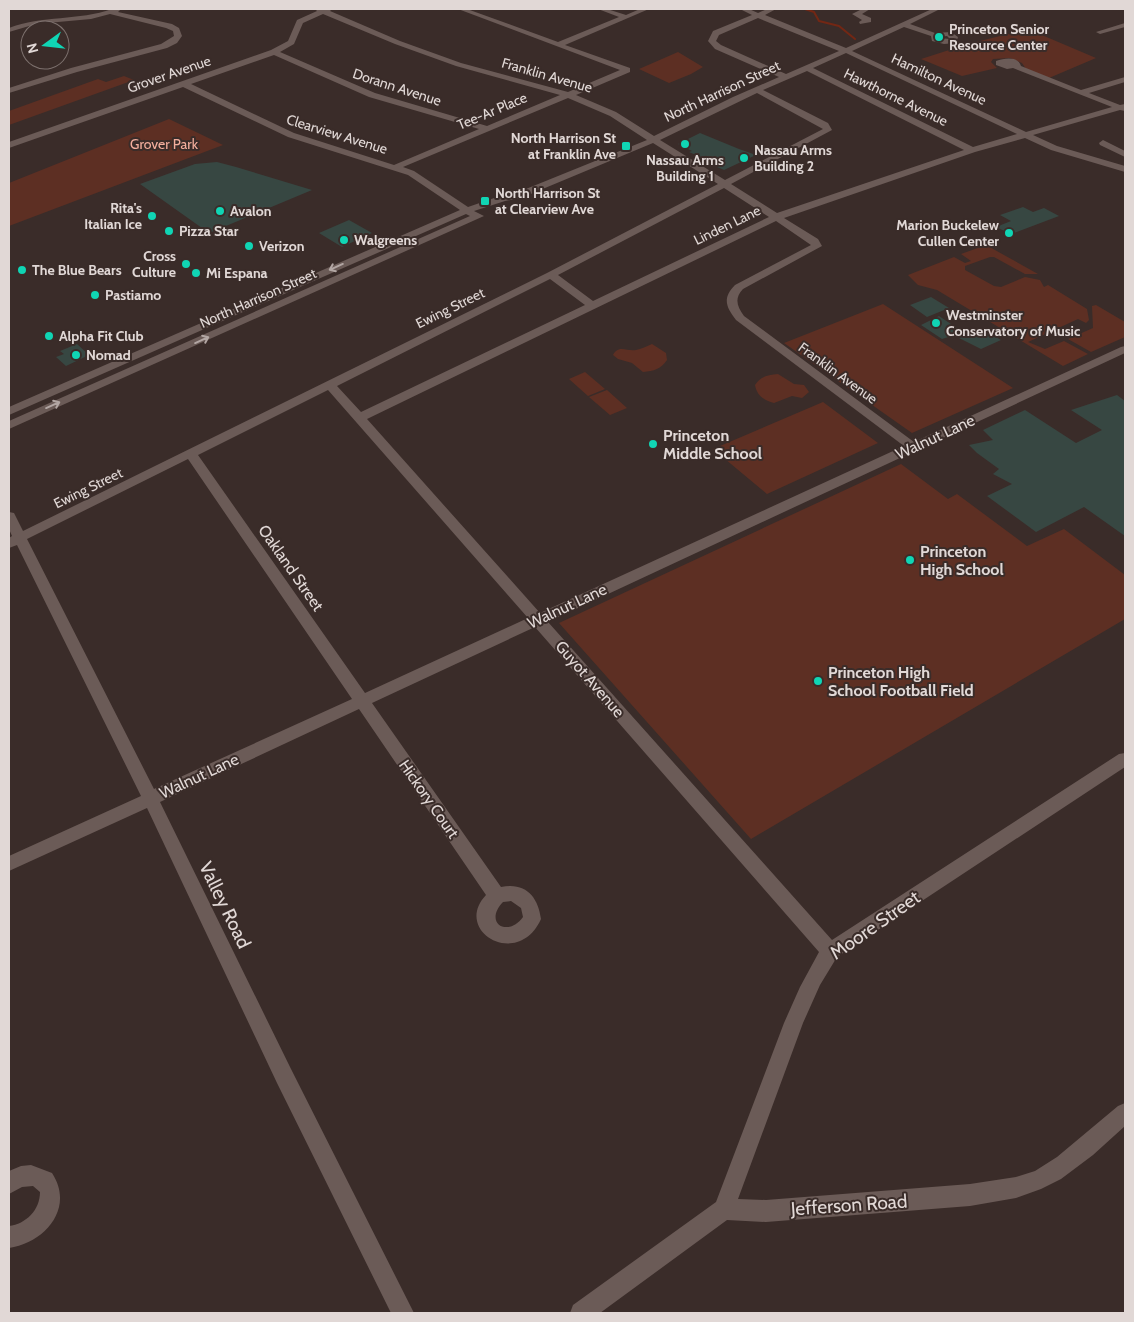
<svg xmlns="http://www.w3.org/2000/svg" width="1134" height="1322" font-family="Cabin,sans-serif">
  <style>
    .green { fill: #5d2f23 }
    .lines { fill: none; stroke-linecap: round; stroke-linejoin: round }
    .stream { stroke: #732714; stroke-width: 2 }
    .building { fill: #374742 }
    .minor { fill: #6b5b57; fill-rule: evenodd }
    .oneway { stroke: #b2a6a3 }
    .poi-dot { fill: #10d5b4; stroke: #3a2c29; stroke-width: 2 }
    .labels { text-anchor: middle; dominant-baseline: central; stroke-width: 4; stroke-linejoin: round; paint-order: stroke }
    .far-poi-label { font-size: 14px; font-weight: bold; fill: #e1d8d6; stroke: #3a2c29; text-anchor: start }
    .far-street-label { font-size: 14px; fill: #e1d8d6; stroke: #3a2c29 }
    .far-park-label { font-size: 14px; fill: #f3ae9d; stroke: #3a2c29 }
    .poi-label { font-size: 16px; font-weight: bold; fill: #e1d8d6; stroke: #3a2c29; text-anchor: start }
    .street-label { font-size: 16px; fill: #e1d8d6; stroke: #3a2c29 }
    .near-street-label { font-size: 19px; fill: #e1d8d6; stroke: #3a2c29 }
  </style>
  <rect width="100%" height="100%" fill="#3a2c29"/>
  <path class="green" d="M1020,31L1037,33L1096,58L1049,78L1026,69L1022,63L1010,58L993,59L991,62L997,68L962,76L921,59L968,44Z
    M678,52L703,67L691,74L669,83L639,69Z
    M124,76L134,80L9,125V111L98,79L106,82Z
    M169,119L223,145L9,226V183Z
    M986,245L1038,274H1025L994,257H990L965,266V270L994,286L1001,287L1025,277L1040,280L1044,287L1048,285L1087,309L1089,320L1086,323L1078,319L1028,342L1045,349L1064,341L1088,354L1063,366L937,290L918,285L908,275L954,257L965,263L971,261L961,254Z
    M883,304L1013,388L912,433L784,343Z
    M1096,305L1125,322V337L1091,352L1068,339L1093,328L1092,306Z
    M652,344L666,353L667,360C661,369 654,371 643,372L632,363L618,359L613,355C619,344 627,352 636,350C641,349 647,346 652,344Z
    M585,372L605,389L588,396L569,379Z
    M778,374L794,384L804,385L809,392L802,398L792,396L774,403C764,400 757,396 755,385C761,376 768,375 778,374Z
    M607,390L627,408L610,415L589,397Z
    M823,402L878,443L767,494L713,449Z
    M901,464L948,499L957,494L1027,546L1064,529L1125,575V619L751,839L559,623Z"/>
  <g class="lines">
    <path class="stream" d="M805,9L814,12L819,21L839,26L855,39"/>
  </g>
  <path class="building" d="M700,133L739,149L756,155L724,170L708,163L712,162L689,152L692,151L678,144Z
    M217,162L236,167L312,190L209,233L140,184L195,164Z
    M1023,207L1033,212L1044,208L1059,216L1011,234L996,227L1011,221L1000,215Z
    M349,220L372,233L342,247L319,233Z
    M931,297L949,308L927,317L910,305Z
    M939,316L951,324L964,332L942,339L921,325Z
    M982,329L1001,340L981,349L959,338Z
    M77,344L89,355L66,366L56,357L64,354L60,351Z
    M1117,395L1125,401V536L1084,507L1036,532L987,496L1012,484L993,474L999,469L977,453L969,445L993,440L983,430L1025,410L1076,443L1102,430L1071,410Z"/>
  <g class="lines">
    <path class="minor" d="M112,9H121L118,12L172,24L179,28L182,36L177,43L167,48L77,72L9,93V88L71,68L161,44L174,36L173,31L166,28L110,14L91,19L36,24L9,32V28C42,15 79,21 112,9Z
      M315,9H332L330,11L400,41L461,63L568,92L620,70L458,9H467L558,42L619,17L598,9H607L626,15L640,9H649L565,45L630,68V72L576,95L616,112L654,136L733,97L779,77L715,49L708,41L713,31L752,15L740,9H749L758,13L767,9H776L765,15L846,48L932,9H940L910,24L935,33L951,32L958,37L956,43L944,44L932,41L931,36L904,27L852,51L1026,132L1112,107L1013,68L1007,69L996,65V61C1005,58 1018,56 1021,66L1081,90L1125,77V82L1089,93L1120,105L1125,104V111L1120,110L1033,135L1057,146L1125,166V172L1051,150L1025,138L975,152L784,218L818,239L822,246L743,289C734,298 737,307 744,316L914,442L1121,347L1125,346V353L548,622L832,940L1119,754L1125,753V767L837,957L820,985L803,1023L738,1199L766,1200L970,1184L1016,1177L1035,1171L1057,1157L1118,1106L1125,1103V1126L1093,1155L1061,1179L1041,1189L1016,1198L970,1206L766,1222L727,1220L600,1313H570L573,1305L716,1202L784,1023L800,987L819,952L535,627L372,703L501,887C526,882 538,897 541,919C518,970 452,931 486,895L359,709L160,802L291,1069L414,1313H391L277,1083L147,808L9,871V856L141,796L17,545L9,548V538L12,536L9,529V512L14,513L23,531L547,273L718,184L653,143L521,198L505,201L474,211L484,216L9,429V421L470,216L466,214L9,415V407L460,210L408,175L288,137L183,87L9,148V142L271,50L288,41L297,20L317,11ZM323,14L395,44L456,66L560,95L487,126L375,93L280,52L294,44L303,23ZM758,18L839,51L786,74L721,45L716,41L719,35ZM947,36L950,39L939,38V37ZM846,53L1017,134L973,147L813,68ZM274,55L369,97L479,129L394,165L294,133L191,84ZM807,71L964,150L777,213L731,184L832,130L828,123L763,90ZM757,93L823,129L725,180L660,140ZM568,98L610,116L647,140L516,193L500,196L468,207L414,171L403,167ZM724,188L769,217L593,301L558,275ZM776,221L811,245L735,285C722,298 726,307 736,320L904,446L540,613L367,419ZM550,279L585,305L361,412L337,386ZM328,390L528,618L365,693L198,455ZM188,459L352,699L154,789L27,539ZM511,901L521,908L523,917C508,938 483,923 503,902Z
      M862,9H870L862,14L871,18V22L860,24L859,22L862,20L852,14Z
      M1125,23V27L1100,34L1096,32Z
      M1103,140L1125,151V157L1100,145L1099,143Z
      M31,1165L52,1173C75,1208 45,1243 9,1248V1226C26,1224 40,1210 40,1192L33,1186L22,1187L9,1194V1171L21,1166Z"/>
  </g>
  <defs><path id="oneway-shaft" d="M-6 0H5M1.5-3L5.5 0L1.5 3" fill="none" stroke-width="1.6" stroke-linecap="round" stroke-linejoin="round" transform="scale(1.25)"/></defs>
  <g class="oneway">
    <use href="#oneway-shaft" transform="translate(336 267) rotate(156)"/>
    <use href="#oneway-shaft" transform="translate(202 340) rotate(-24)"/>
    <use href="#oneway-shaft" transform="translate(53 405) rotate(-24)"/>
  </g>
  <g class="poi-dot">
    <circle cx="939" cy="37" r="5"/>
    <circle cx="685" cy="144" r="5"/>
    <rect x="621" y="141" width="10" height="10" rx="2.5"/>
    <circle cx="744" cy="158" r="5"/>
    <rect x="480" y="196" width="10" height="10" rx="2.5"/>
    <circle cx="220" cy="211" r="5"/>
    <circle cx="152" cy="216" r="5"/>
    <circle cx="169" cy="231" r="5"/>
    <circle cx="1009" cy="233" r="5"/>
    <circle cx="344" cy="240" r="5"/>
    <circle cx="249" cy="246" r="5"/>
    <circle cx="186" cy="264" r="5"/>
    <circle cx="22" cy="270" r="5"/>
    <circle cx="196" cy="273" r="5"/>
    <circle cx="95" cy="295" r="5"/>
    <circle cx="936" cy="323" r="5"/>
    <circle cx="49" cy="336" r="5"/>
    <circle cx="76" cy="355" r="5"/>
    <circle cx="653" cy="444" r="5"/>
    <circle cx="910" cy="560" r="5"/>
    <circle cx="818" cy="681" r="5"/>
  </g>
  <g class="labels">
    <g class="far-poi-label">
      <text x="949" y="29">Princeton Senior<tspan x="949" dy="16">Resource Center</tspan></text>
      <text x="616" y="138" text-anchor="end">North Harrison St<tspan x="616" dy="16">at Franklin Ave</tspan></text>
      <text x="754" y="150">Nassau Arms<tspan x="754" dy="16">Building 2</tspan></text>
      <text x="685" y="160" text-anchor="middle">Nassau Arms<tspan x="685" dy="16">Building 1</tspan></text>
      <text x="495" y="193">North Harrison St<tspan x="495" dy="16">at Clearview Ave</tspan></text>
      <text x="142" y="208" text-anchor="end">Rita's<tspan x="142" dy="16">Italian Ice</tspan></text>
      <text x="230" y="211">Avalon</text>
      <text x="999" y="225" text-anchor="end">Marion Buckelew<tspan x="999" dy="16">Cullen Center</tspan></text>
      <text x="179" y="231">Pizza Star</text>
      <text x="354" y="240">Walgreens</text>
      <text x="259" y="246">Verizon</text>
      <text x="176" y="256" text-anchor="end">Cross<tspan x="176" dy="16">Culture</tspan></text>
      <text x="32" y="270">The Blue Bears</text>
      <text x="206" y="273">Mi Espana</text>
      <text x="105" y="295">Pastiamo</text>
      <text x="946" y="315">Westminster<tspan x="946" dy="16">Conservatory of Music</tspan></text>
      <text x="59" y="336">Alpha Fit Club</text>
      <text x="86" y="355">Nomad</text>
    </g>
    <g class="far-street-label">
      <text transform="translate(169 74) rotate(-19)">Grover Avenue</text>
      <text transform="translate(547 75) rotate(16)">Franklin Avenue</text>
      <text transform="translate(939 79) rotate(25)">Hamilton Avenue</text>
      <text transform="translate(397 87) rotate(18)">Dorann Avenue</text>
      <text transform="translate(722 91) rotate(-25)">North Harrison Street</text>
      <text transform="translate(896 97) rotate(26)">Hawthorne Avenue</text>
      <text transform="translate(492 111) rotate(-23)">Tee-Ar Place</text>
      <text transform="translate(337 134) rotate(17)">Clearview Avenue</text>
      <text transform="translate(727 225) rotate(-26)">Linden Lane</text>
      <text transform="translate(258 298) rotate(-24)">North Harrison Street</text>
      <text transform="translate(450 308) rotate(-26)">Ewing Street</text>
      <text transform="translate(838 373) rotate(36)">Franklin Avenue</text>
      <text transform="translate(88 488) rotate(-26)">Ewing Street</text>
    </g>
    <g class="far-park-label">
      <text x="164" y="144">Grover Park</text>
    </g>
    <g class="poi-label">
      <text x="663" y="435">Princeton<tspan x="663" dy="18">Middle School</tspan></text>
      <text x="920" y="551">Princeton<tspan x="920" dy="18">High School</tspan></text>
      <text x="828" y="672">Princeton High<tspan x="828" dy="18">School Football Field</tspan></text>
    </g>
    <g class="street-label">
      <text transform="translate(935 437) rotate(-25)">Walnut Lane</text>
      <text transform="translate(291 568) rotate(55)">Oakland Street</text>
      <text transform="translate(567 606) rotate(-25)">Walnut Lane</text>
      <text transform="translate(590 679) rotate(49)">Guyot Avenue</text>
      <text transform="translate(199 776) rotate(-25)">Walnut Lane</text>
      <text transform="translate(429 799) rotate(55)">Hickory Court</text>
    </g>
    <g class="near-street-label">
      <text transform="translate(225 905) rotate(64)">Valley Road</text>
      <text transform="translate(875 925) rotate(-35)">Moore Street</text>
      <text transform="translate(849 1205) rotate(-4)">Jefferson Road</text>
    </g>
  </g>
  <rect width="1134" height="1322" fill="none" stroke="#e1d8d6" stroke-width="20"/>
  <g transform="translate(45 45) rotate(255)"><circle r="24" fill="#3a2c29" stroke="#7d716e"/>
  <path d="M0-4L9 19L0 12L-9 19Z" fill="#10d5b4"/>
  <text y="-8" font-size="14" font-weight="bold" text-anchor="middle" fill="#e1d8d6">N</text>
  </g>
</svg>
